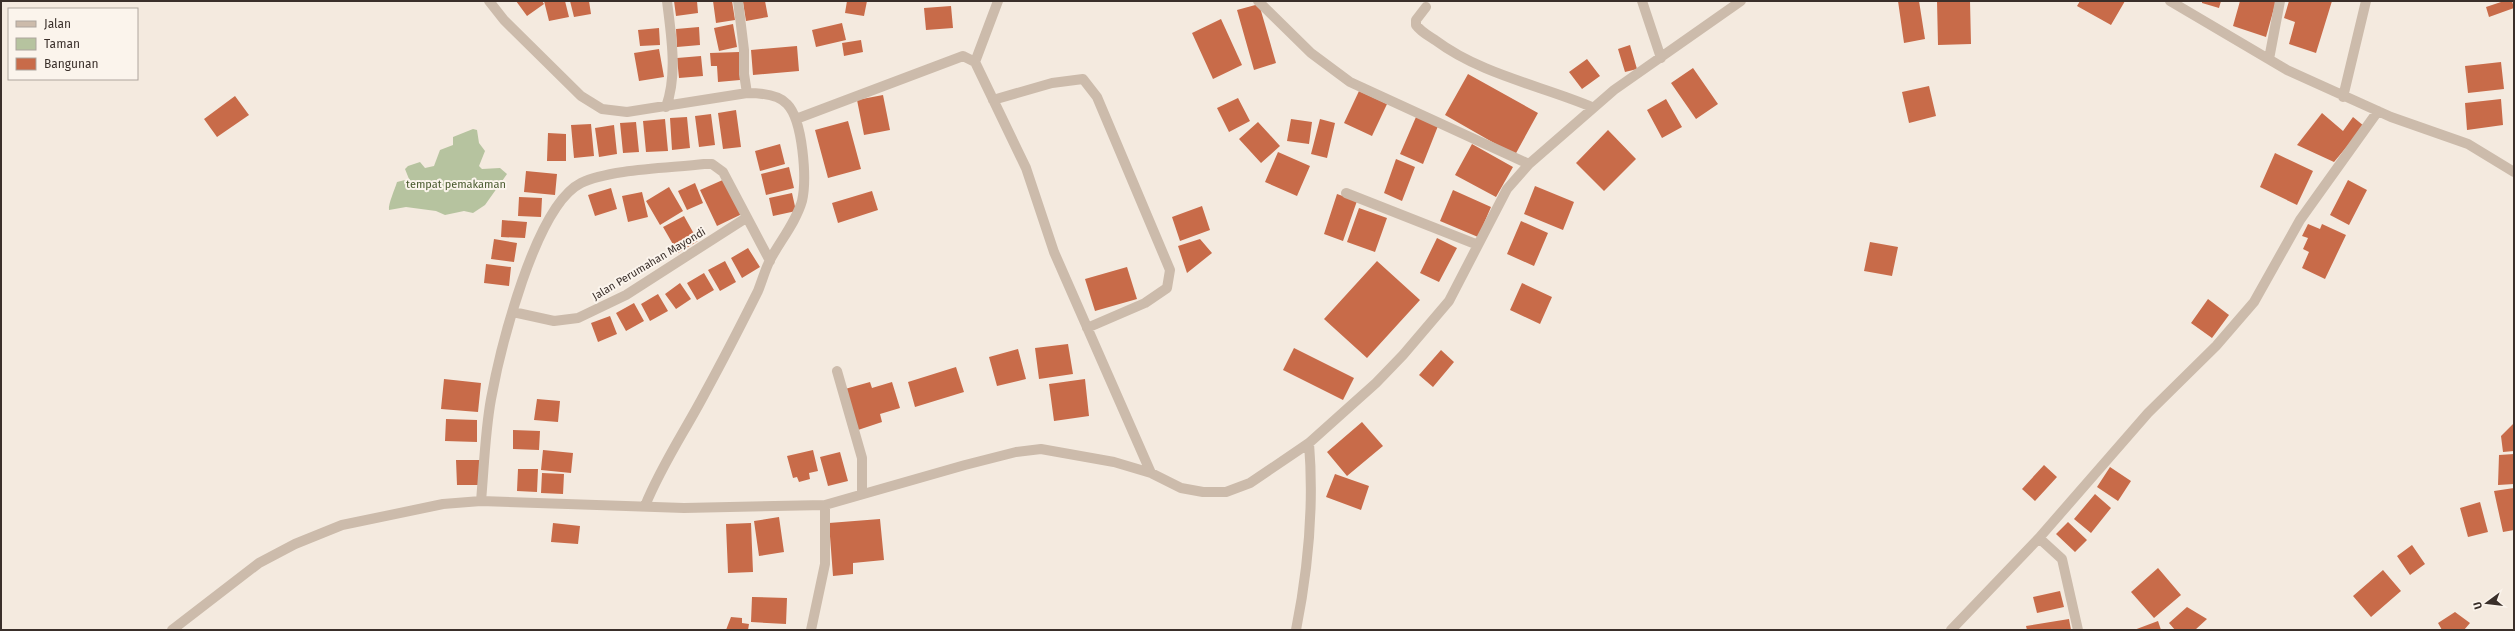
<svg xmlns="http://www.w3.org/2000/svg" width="2515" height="631" font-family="'Fira Sans',sans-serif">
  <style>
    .green { fill: #b6c39f }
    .building { fill: #c86b49 }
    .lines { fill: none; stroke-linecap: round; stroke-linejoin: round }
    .minor { stroke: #ccbbab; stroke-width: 10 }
    .labels { text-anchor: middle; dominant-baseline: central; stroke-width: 4; stroke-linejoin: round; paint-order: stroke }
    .park-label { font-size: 11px; fill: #48592d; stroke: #fbf4ec }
    .street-label { font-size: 11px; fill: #3a2f2a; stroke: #fbf4ec }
  </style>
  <rect width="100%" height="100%" fill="#f4eadf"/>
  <path class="green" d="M473,129L477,130L479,143L485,151L479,166L482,169L500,168L507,174L485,205L473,213L464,211L445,215L436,211L406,207L389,210C388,204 395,189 397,182L409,179L405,169L408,166L420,162L425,168L434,166L440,150L453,145V137Z"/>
  <path class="building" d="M516,1H542L544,4L527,16Z
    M544,1H565L569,17L549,21Z
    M570,1H589L591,14L574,17Z
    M674,1H697L698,13L676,16Z
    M713,1H732L735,20L716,23Z
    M765,1L768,17L746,21L743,2Z
    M847,1H867L864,16L845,13Z
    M1898,1H1919L1925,39L1904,43Z
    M1937,1H1970L1971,44L1938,45Z
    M2080,1H2125L2111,25L2077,6Z
    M2202,1H2221L2219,8L2202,3Z
    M2240,1H2276L2266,37L2233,26Z
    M2289,1H2332L2316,53L2289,44L2295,22L2284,18Z
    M2504,1H2512L2514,8L2489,17L2486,7Z
    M1259,4L1276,63L1254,70L1237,10Z
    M951,6L953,28L926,30L924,8Z
    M1221,19L1242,65L1213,79L1192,33Z
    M842,23L846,40L816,47L812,30Z
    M733,24L737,47L719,51L714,28Z
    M699,27L700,45L677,47L676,29Z
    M659,28L660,45L640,46L638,30Z
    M861,40L863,52L844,56L842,43Z
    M1630,45L1637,69L1625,72L1618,49Z
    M797,46L799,71L753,75L751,50Z
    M659,49L664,77L639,81L634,53Z
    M739,52L740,80L718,82L717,66H711L710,53Z
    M701,56L703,76L679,78L677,58Z
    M1587,59L1600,76L1582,89L1569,72Z
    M2501,62L2504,89L2468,93L2465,66Z
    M1693,68L1718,104L1696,119L1671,83Z
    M1468,74L1538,113L1515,155L1445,115Z
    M1929,86L1936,116L1909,123L1902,92Z
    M1359,91L1387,104L1372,136L1344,123Z
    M883,95L890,130L864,135L857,100Z
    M235,96L249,115L217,137L204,119Z
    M1238,98L1250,121L1229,132L1217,108Z
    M1666,99L1682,127L1662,138L1647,110Z
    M2501,99L2503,125L2467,130L2465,103Z
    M736,110L741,147L723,149L718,113Z
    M2322,113L2343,131L2353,117L2364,126L2334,162L2297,145Z
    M711,114L715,145L699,147L695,116Z
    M687,117L690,148L672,150L670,118Z
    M1416,117L1438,126L1423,164L1400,154Z
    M665,119L668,151L646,152L643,121Z
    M1291,119L1312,122L1309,144L1287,141Z
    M1320,119L1335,123L1327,158L1311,154Z
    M848,121L861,169L828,178L815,130Z
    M636,122L639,152L623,153L620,123Z
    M1258,122L1280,146L1261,163L1239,139Z
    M591,124L594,156L574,158L571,125Z
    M614,125L617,154L599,157L595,128Z
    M1608,130L1636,159L1604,191L1576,163Z
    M548,133L566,134V161H547Z
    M780,144L785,164L760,171L755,151Z
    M1472,144L1513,167L1496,197L1455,175Z
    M1278,152L1310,166L1297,196L1265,182Z
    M2275,153L2313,171L2297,205L2260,187Z
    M1396,159L1415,167L1402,201L1384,193Z
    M789,167L794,188L766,195L761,174Z
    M526,171L557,174L555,195L524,192Z
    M725,179L742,214L717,226L700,190Z
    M2348,180L2367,190L2349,225L2330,215Z
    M695,183L703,203L687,210L678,191Z
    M1535,186L1574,202L1563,230L1524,214Z
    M669,187L683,211L660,225L646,201Z
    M611,188L617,209L595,216L588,195Z
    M1453,190L1491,207L1478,237L1440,221Z
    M872,191L878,210L838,223L832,203Z
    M642,192L648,217L628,222L622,196Z
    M792,193L796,211L773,216L769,198Z
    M1337,194L1357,201L1343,241L1324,234Z
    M519,197L542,198L541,217L518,216Z
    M1202,206L1210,230L1180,241L1172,217Z
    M1359,208L1387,218L1375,252L1347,242Z
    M684,216L698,241L678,253L663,227Z
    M502,220L527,222L525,238L501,237Z
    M1521,221L1548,233L1534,266L1507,254Z
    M2308,224L2320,229L2322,224L2346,235L2325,279L2302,268L2309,252L2303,249L2308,238L2302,236Z
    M1437,238L1457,248L1439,282L1420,273Z
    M494,239L517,243L514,262L491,259Z
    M1200,239L1212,253L1187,273L1178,246Z
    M1870,242L1898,247L1892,276L1864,271Z
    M748,248L760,267L742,278L731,258Z
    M725,261L736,282L720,291L708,270Z
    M1377,261L1420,300L1367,358L1324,319Z
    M486,264L511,267L509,286L484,283Z
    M1127,267L1137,299L1095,311L1085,279Z
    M704,273L714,290L697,300L687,283Z
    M680,283L691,299L676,309L665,294Z
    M1522,283L1552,297L1540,324L1510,310Z
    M658,294L668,311L650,321L641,304Z
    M2208,299L2229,315L2212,338L2191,323Z
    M634,303L644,321L626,331L616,313Z
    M610,316L617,334L598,342L591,323Z
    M1068,344L1073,374L1039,379L1035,348Z
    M1294,348L1354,378L1343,400L1283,370Z
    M1018,349L1026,379L997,386L989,357Z
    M1441,350L1454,362L1433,387L1419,375Z
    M956,367L964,392L915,407L908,382Z
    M444,379L481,383L478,412L441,409Z
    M1085,379L1089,416L1054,421L1049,384Z
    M870,382L872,388L892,382L900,408L880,414L882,422L858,430L845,389Z
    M537,399L560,401L558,422L534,420Z
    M446,419L477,420V442L445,441Z
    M1362,422L1383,446L1347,476L1327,452Z
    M2514,423V451L2503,452L2501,436Z
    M513,430L540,431L539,450L513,449Z
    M543,450L573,453L571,473L541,470Z
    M813,450L818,471L809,473L810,479L799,482L797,477L793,478L787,456Z
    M840,452L848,481L828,486L820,457Z
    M2514,454V484L2498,485L2499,455Z
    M456,460H482L483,485H457Z
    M2044,465L2057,477L2035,501L2022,489Z
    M2110,467L2131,481L2118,501L2097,487Z
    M518,469H538L537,492L517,491Z
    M542,473L564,474L563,494L541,493Z
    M1335,474L1369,486L1361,510L1326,497Z
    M2514,488V530L2503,532L2494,491Z
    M2095,494L2111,508L2091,533L2074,519Z
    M2480,502L2488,532L2468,537L2460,508Z
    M779,517L784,552L759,556L754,521Z
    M880,519L884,560L853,563V574L833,576L829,523Z
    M2068,522L2087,540L2075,552L2056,534Z
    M553,523L580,526L578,544L551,542Z
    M751,523L753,572L728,573L726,524Z
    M2412,545L2425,564L2410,575L2397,556Z
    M2158,568L2181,595L2154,618L2131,592Z
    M2383,570L2401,591L2371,617L2353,596Z
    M2060,591L2064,607L2037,613L2033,597Z
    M752,597L787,598L786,624L751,622Z
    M2187,607L2207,619L2195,630H2175L2169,623Z
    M2455,612L2470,623L2464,630H2442L2438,623Z
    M731,617L742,618V623L749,624L748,630H726Z
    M2069,619L2071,630H2027L2026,626Z
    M2158,621L2161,630H2134Z"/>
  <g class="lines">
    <path class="minor" d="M489,1L504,20L581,96L602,109L627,112L747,93C760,93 778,94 787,104C803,120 807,179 802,201C796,222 780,241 770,260C765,270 762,281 758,291C741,325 723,360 705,393C685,431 661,466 645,506
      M738,1L744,50V74L747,93
      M1258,1L1311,53L1350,82L1529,164
      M1642,1L1661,58
      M2170,1L2287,70L2391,117L2468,144L2514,172
      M1426,7L1416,20V25C1421,32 1429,36 1435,40C1482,75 1540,85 1592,107
      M2269,59L2280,1
      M975,62L998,1
      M2343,97L2366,1
      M993,100L1052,83L1083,79L1097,97L1170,270L1167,288L1145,303L1087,328
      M666,107C678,74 671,35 667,1
      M796,119L963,56L975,62L1026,168L1054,252L1151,473
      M1346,193L1478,245
      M513,312L554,321L578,318L626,295L746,218
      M837,371L862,458V492
      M481,501C484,468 485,432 491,399C500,350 535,206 581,183C609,169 672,168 704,164H712L723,172L770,261
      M2039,538L2062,559L2078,630
      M172,630L259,563L295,544L342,525L443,504L481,501L684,508L825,505L965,465L1016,452L1041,449L1114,462L1151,473L1181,488L1203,492H1226L1250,483L1309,443L1376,383L1403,355L1449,301L1507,189L1529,164L1614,90L1741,1
      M811,630L825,564V505
      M1296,630C1308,570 1314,504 1309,443
      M1951,630L2039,538L2148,413L2216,346L2254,302L2300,220L2378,111"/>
  </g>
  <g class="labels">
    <g class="park-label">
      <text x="456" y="184">tempat pemakaman</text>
    </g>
    <g class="street-label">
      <text transform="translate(649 264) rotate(-31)">Jalan Perumahan Mayondi</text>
    </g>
  </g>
  <rect width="2515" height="631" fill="none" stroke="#3a2f2a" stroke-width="4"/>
  <rect x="8" y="8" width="130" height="72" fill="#fbf4ec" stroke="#aea59e"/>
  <rect x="16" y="21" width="20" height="6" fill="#ccbbab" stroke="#aea59e"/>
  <text x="44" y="28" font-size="12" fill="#3a2f2a">Jalan</text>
  <rect x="16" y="38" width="20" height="12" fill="#b6c39f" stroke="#aea59e"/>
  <text x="44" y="48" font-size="12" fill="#3a2f2a">Taman</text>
  <rect x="16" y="58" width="20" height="12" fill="#c86b49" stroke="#aea59e"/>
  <text x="44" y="68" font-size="12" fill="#3a2f2a">Bangunan</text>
  <g transform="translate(2487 603) rotate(255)" stroke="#fbf4ec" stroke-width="3" paint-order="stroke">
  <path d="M0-3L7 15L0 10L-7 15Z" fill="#3a2f2a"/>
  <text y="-6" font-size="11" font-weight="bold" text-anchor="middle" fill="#3a2f2a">U</text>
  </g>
</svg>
